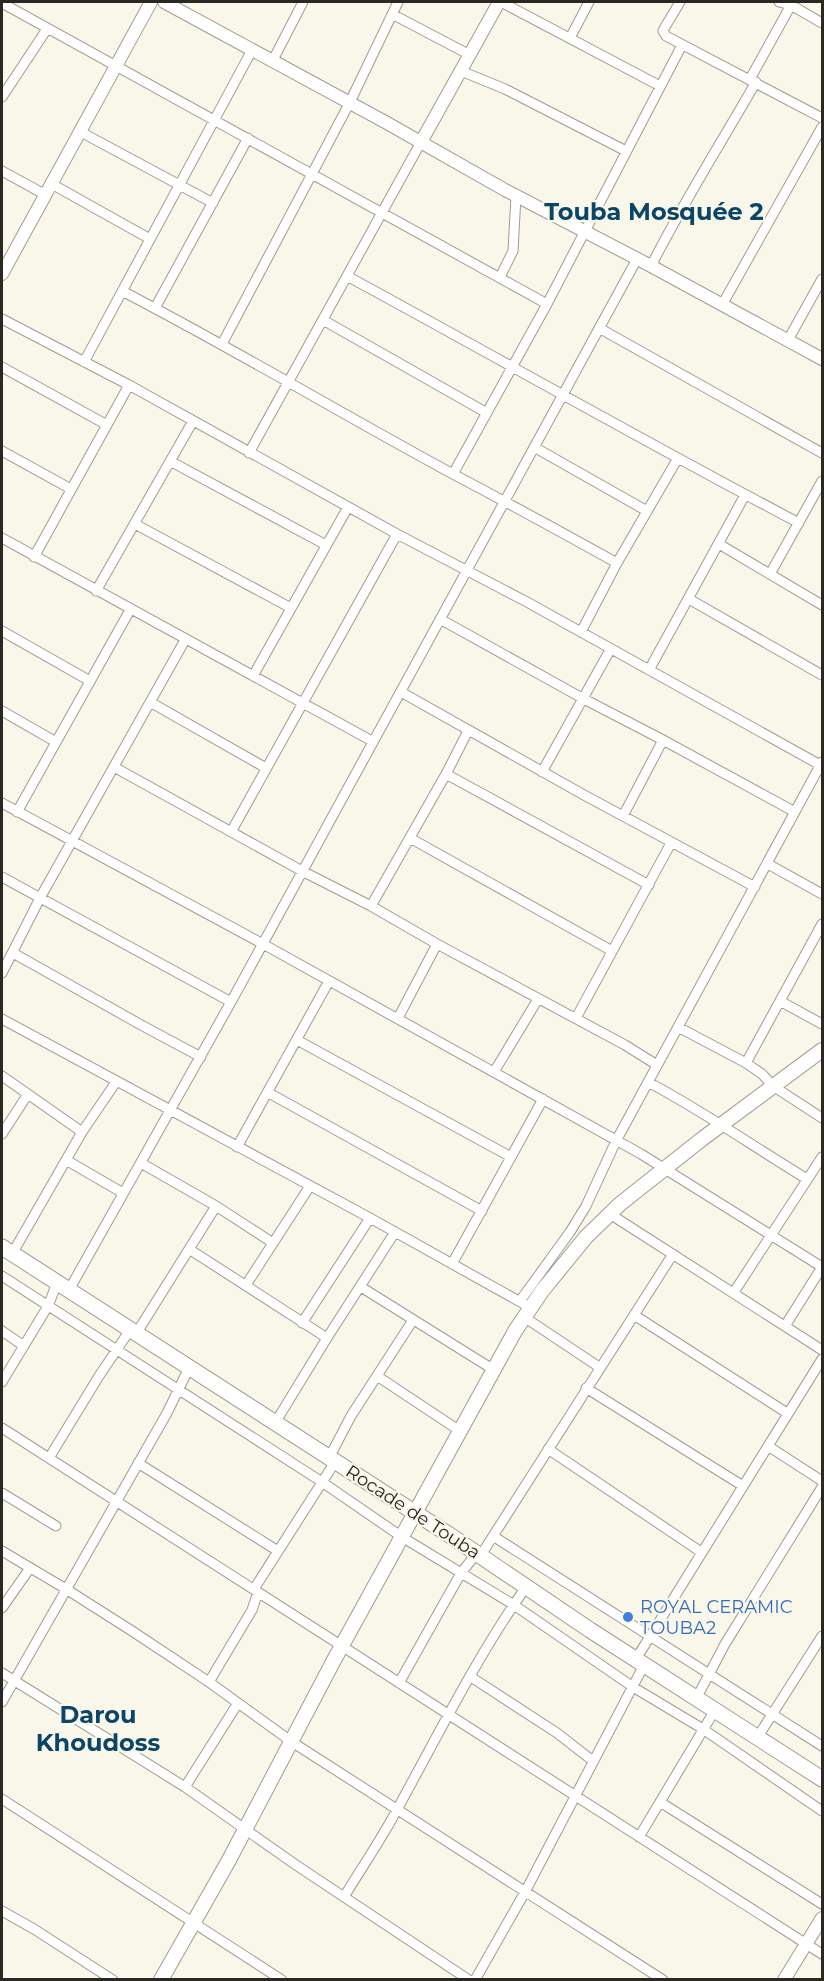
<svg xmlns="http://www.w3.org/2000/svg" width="824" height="1981" font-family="Montserrat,sans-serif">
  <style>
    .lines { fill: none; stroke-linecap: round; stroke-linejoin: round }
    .minor-casing { stroke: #9f9c8f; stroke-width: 11 }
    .tertiary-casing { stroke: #9f9c8f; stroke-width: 14 }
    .secondary-casing { stroke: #9f9c8f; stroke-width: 16 }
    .primary-casing { stroke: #9f9c8f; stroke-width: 17 }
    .minor { stroke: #fff; stroke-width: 9 }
    .tertiary { stroke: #fff; stroke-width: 12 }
    .secondary { stroke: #fff; stroke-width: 14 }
    .primary { stroke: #fff; stroke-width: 15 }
    .shop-dot { fill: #3f7fe0; stroke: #f9f7e9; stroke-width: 2 }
    .labels { text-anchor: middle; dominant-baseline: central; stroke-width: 4.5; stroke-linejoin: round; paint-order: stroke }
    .street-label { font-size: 18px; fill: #292823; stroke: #f9f7e9 }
    .shop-label { font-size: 18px; fill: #366cbe; stroke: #f9f7e9; text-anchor: start }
    .district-label { font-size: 24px; font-weight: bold; fill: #0b4567; stroke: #f9f7e9 }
  </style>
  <rect width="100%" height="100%" fill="#f9f7e9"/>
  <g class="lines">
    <defs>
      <path id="minor" d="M501,2L660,86
        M680,2L665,27L663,31L666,36L822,118
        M779,2L791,5L822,23
        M2,3L547,304
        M392,14L470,55
        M570,38L589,2
        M273,60L303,2
        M461,71L505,89L626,151
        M750,79L791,5
        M2,97L47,29
        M79,131L213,203
        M2,171L44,194
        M50,183L150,239
        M651,266C683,203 721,143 756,82
        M347,276C498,358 647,443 799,523
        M500,277L513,251L516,196
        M122,291C234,349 342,414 453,474C508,503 563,533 617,563
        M722,305L822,127
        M155,308L248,138
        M2,319L129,385L397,534L527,602L822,766
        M323,320L487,413
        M599,328L822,453
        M788,340L822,279
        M222,344L350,102L398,2
        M84,362L252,50
        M2,367L107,425
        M534,447L647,511
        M2,451L71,489
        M249,453L421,142
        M170,461L326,545
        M453,474L547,304L682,45
        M135,524L291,608
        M2,538L372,741
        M719,544L822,605
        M34,557L129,385
        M770,574L822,481
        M96,591L193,421
        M689,599L822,675
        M440,619L582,698L663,740L795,812
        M2,631L90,681
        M581,632L617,563L678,458
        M649,670L745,495
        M253,676L348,507
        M401,692L584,795L755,887
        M150,702L266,768
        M2,711L56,742
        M114,767L302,871L371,906L437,944L625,1045L657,1065
        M542,772L610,650
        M446,774L649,885
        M2,803L263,944L641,1154L822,1267
        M17,812L130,610
        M623,816L663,740
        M231,832L397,534
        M410,838L612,951
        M768,864L822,894
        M2,877L231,1002
        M371,906L446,774L468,731
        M13,953L143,1026L201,1057
        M2,973L40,898L185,640
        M780,1001L822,1024
        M398,1018L437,944
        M576,1018L671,843
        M2,1019L370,1218L524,1304
        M678,1027L746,1063L762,1074L773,1086L822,1118
        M297,1040L511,1157
        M746,1063L822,924
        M494,1072L538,999
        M2,1076L82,1132
        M648,1082C703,1111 754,1147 807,1179
        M269,1093L482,1211
        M2,1134L28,1094
        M237,1147L329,981
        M66,1160L123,1193
        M141,1163L216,1206L273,1243
        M610,1214L822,1350
        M189,1249L327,1338
        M12,1254L82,1132L116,1082
        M452,1264L543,1099
        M2,1276L322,1482L402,1537L514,1605L633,1687L703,1729L822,1811
        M246,1285L310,1186
        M361,1287L494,1370
        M69,1290L231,1002L637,259
        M734,1292L822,1157
        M520,1301L570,1232L586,1206L616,1141L822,762
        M634,1315L787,1413
        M524,1317L599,1367
        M302,1323L370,1218
        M785,1326L822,1267
        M2,1331L24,1346
        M136,1334L216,1206
        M377,1376L460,1431
        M2,1382L48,1306L57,1283
        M586,1388L743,1486
        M275,1423L327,1338L395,1232
        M2,1428L822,1954
        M768,1446L822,1481
        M548,1449L701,1552
        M49,1458L99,1376L130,1330
        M329,1458L351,1416L413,1320
        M138,1463L278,1551
        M2,1493L56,1526
        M493,1536L822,1746
        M2,1551L66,1589L132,1631L209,1682L292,1742L663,1980
        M481,1555L673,1254
        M254,1589L335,1462
        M2,1608L30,1568
        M636,1659L822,1359
        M2,1673L185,1787L296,1865L469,1980
        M471,1677L557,1733L593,1761
        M209,1682L252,1610L258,1592
        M399,1683L461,1573L477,1553
        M696,1699L725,1644L822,1487
        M2,1702L167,1413L189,1368
        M757,1738L822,1636
        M185,1787L238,1703
        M2,1799L282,1980
        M660,1802L822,1904
        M639,1837L715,1710
        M344,1897C362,1867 383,1837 399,1806C439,1733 478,1655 526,1587
        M2,1911L34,1929L113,1980
        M475,1980L525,1892L644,1665"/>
      <path id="tertiary" d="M164,2L387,123L505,190L651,266L822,359
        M421,142L499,2
        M2,274L151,2
        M784,1980L822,1918"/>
      <path id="secondary" d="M161,1980L229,1860L334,1660L460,1431L515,1331L542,1291L586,1237L620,1204L702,1139L822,1050"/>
      <path id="primary" d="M2,1247L448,1534L590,1630L822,1779"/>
    </defs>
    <use href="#minor" class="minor-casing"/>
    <use href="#tertiary" class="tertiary-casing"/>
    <use href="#secondary" class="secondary-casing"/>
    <use href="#primary" class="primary-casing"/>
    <use href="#minor" class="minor"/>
    <use href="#tertiary" class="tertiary"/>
    <use href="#secondary" class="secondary"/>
    <use href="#primary" class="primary"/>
  </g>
  <circle class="shop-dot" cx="628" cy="1617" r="6"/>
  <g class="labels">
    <g class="street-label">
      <text transform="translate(413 1512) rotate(33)">Rocade de Touba</text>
    </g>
    <g class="shop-label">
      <text x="640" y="1607">ROYAL CERAMIC<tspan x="640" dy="21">TOUBA2</tspan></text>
    </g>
    <g class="district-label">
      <text x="654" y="211">Touba Mosquée 2</text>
      <text x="98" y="1714">Darou<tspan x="98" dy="28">Khoudoss</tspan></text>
    </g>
  </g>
  <rect width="824" height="1981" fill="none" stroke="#292823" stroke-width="6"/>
</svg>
